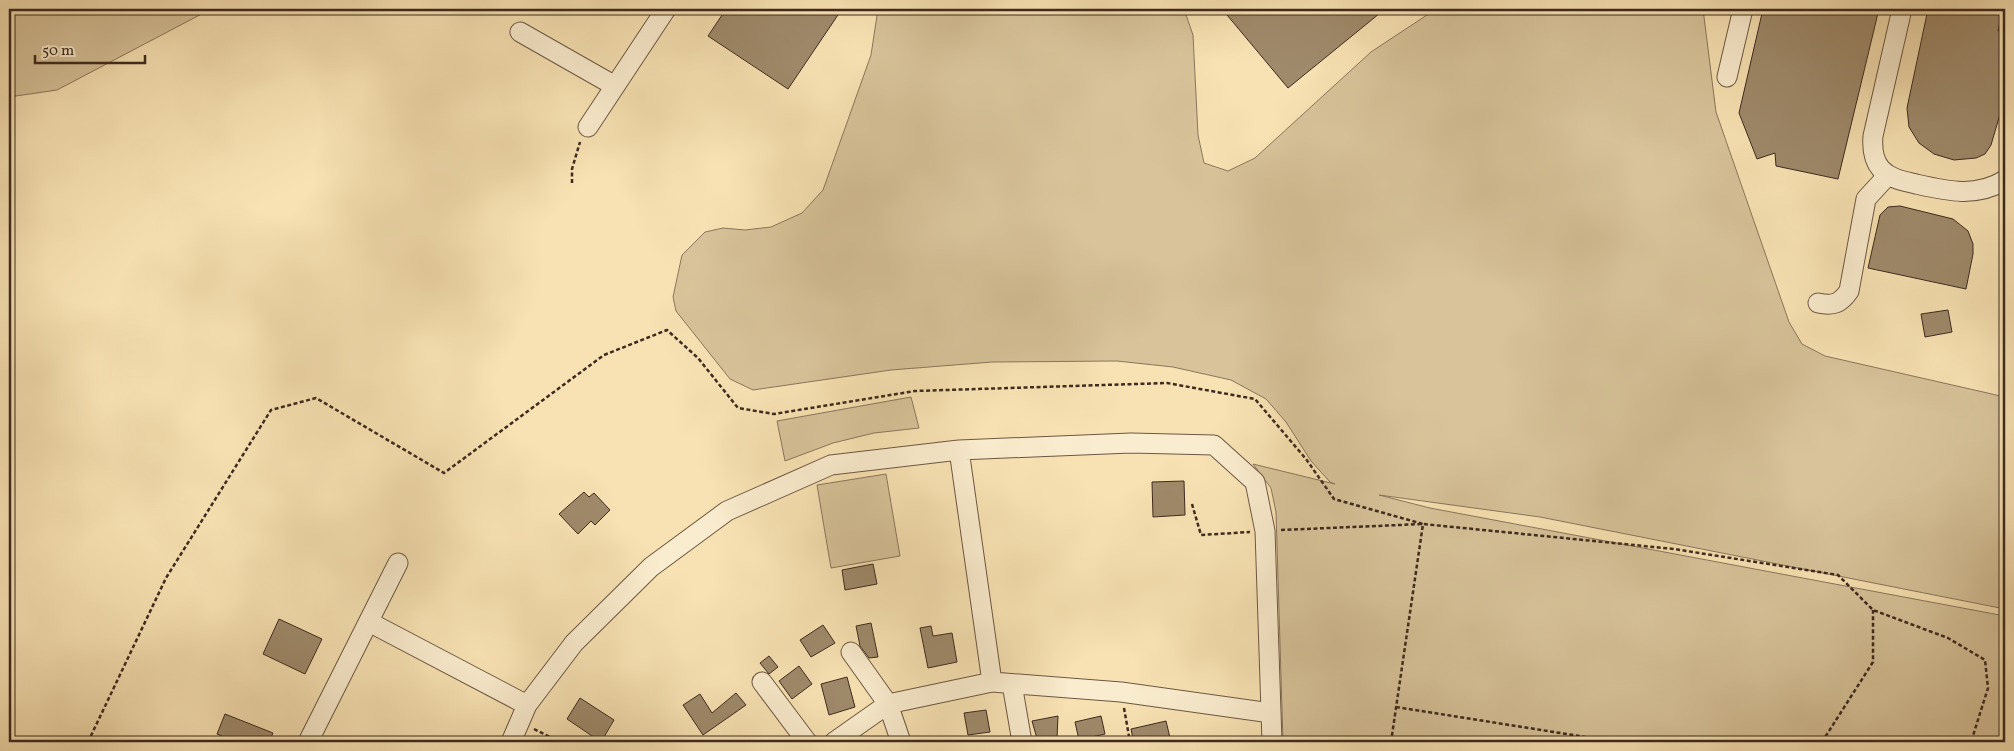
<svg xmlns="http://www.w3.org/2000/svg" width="2014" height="751" font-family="Vollkorn,serif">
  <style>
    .green { fill: #d8c39a; stroke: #8b765c }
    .building { fill: #9f8a6b; stroke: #3e2a1e }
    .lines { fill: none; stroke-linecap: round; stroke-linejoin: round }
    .minor-casing { stroke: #6c5843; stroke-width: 21 }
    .path { stroke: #3e2a1e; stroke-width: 2.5; stroke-dasharray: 4 2.5; stroke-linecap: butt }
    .minor { stroke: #faecce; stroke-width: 19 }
  </style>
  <rect width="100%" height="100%" fill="#f8e2b3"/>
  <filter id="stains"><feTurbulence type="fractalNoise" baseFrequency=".004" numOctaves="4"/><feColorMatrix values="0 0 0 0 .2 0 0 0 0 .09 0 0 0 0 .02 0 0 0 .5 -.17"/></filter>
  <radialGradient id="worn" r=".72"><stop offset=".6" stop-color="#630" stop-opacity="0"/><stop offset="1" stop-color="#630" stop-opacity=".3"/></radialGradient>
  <path class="green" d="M9,9H211L57,90L9,97Z
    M878,9H1184L1193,35L1198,135L1204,163L1228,171L1255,158L1371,52L1436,9H1703L1716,112L1789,322L1802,344L1825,356L2005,397V609L1540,517L1379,495L1430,508L2005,616V742H1283L1276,512L1271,488L1253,464L1335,484L1330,482L1311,461L1286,422L1266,399L1231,380L1173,367L1117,361L992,362L891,370L753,390L730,379L676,311L673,297L682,255L705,232L723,228L745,230L771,227L802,213L823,190L871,55Z
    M911,397L919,428L874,433L833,443L785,461L777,421Z
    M886,474L900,556L831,568L817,485Z"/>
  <path class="building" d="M726,9H842L788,89L708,36Z
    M1222,9H1385L1288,88Z
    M1763,9H1879L1838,179L1776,166L1775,153L1757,159L1739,113Z
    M1928,9H2003L1998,31L2005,33V97L1991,145L1985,154L1976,158L1954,160L1934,154L1919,143L1909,127L1907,108Z
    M1900,206L1953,219L1968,231L1973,244V254L1966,289L1868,268L1880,215L1888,207Z
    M1948,310L1952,332L1925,337L1921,314Z
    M1184,481L1185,515L1153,517L1152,482Z
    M584,492L589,497L594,493L610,510L595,525L591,521L578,534L559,514Z
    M873,564L877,584L845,590L842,570Z
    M279,619L322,639L305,674L263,654Z
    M871,623L878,657L869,658L860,646L856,626Z
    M823,625L835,643L811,657L800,640Z
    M931,626L933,636L952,633L957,662L928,668L920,628Z
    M769,656L778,667L769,674L760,663Z
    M799,666L812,684L792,699L779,681Z
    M847,677L855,707L829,715L821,684Z
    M736,693L746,705L703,735L683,705L700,694L712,713Z
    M580,698L614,720L601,742L567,719Z
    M986,710L990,732L968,735L964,713Z
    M225,714L273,733L269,742H258L247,738L245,742H219L222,736L217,734Z
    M1058,716L1057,738L1038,742L1032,721Z
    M1101,716L1105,734L1079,740L1075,722Z
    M1166,721L1171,742H1141L1139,738L1133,739L1131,729Z"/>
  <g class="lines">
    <defs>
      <path id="minor" d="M1902,9L1873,136C1872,148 1873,160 1881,169C1890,179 1904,181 1916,184C1947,191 1976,198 2005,180
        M520,32L615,86
        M1727,77L1743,9
        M588,127L666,9
        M1818,303C1833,306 1840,304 1849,291L1866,199L1888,175
        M959,450L992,682
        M369,622L527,705
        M851,652L888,704L901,742
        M762,682L807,742
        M1012,684L1022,742
        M308,742L398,563
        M511,742L527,705L574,643L651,567L727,511L831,465L959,450L1131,443L1214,445L1255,482L1265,531L1272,742
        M834,742L888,704L992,682L1121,692L1271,713"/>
    </defs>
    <use href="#minor" class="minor-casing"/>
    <path class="path" d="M572,183V169L580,142
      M1192,504L1201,535L1250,532
      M1281,530L1423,524L1674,549L1838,575L1873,610L1948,638L1985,660L1988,688L1971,742
      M1396,707L1617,742
      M1124,708L1130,742
      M534,729L560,742
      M88,742L166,578L271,410L316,398L444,473L604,355L667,330L698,358L738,408L774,414L915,391L1167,383L1255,399L1306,459L1334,499L1423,524L1391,742
      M1822,742L1873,662V610"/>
    <use href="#minor" class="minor"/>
  </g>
  <rect width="2014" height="751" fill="none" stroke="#f8e2b3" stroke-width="30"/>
  <rect x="10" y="10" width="1994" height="731" fill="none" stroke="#3e2a1e" stroke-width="2.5"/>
  <rect x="15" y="15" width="1984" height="721" fill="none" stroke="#3e2a1e"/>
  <path d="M35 55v8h110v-8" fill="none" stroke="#3e2a1e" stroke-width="2.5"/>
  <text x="42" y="55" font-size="15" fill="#3e2a1e" stroke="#faecce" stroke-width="4" paint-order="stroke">50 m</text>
  <rect width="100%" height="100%" filter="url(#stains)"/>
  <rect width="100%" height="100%" fill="url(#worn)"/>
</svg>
